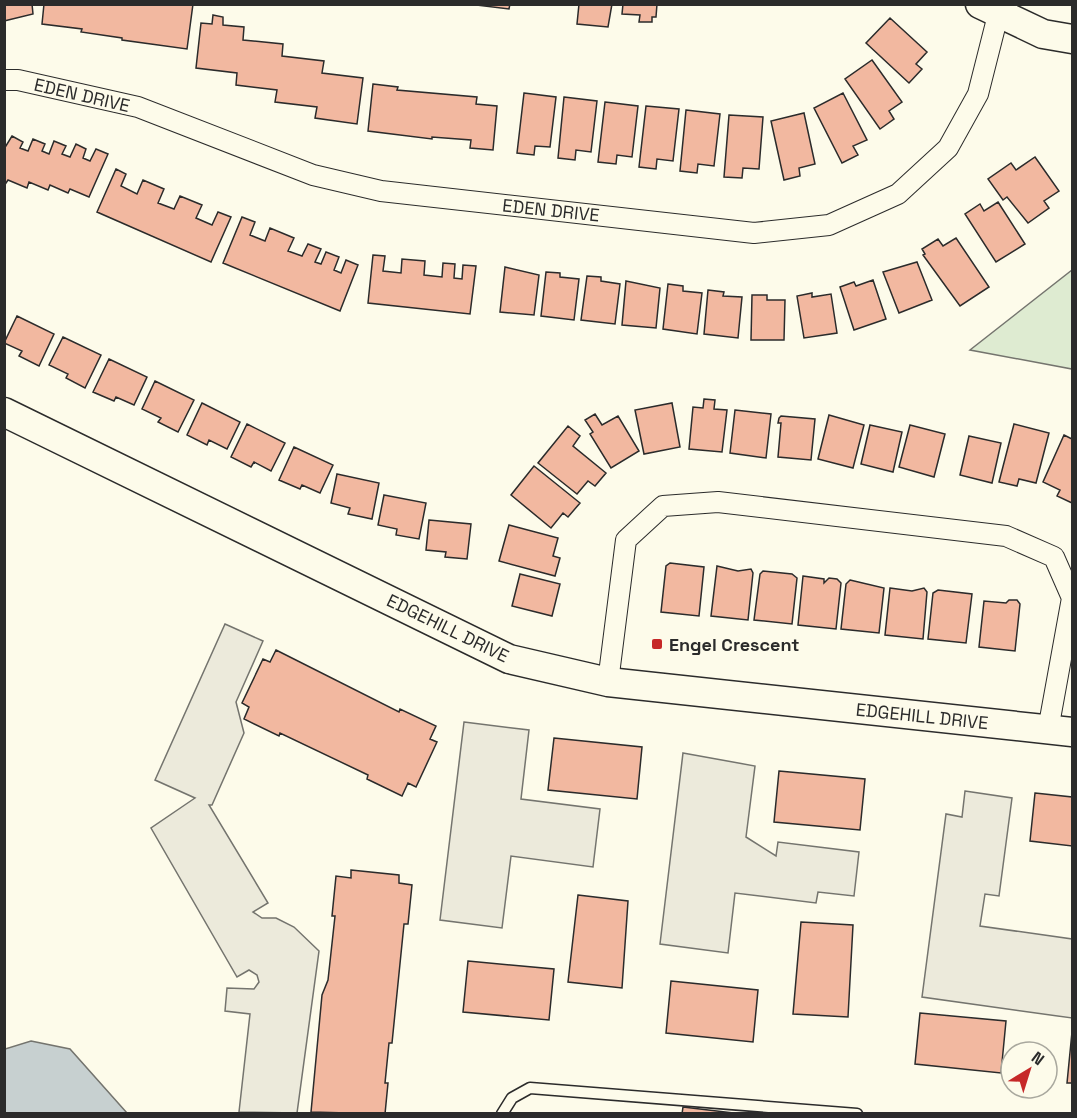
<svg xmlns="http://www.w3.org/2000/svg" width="1077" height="1118" font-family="'Space Grotesk',sans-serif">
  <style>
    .green { fill: #deebd1; stroke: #74746e; stroke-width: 1.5 }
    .parking { fill: #eceadb; stroke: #74746e; stroke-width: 1.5 }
    .water { fill: #c7d0d0; stroke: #74746e; stroke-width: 1.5 }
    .building { fill: #f2b8a0; stroke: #2b2b2b; stroke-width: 1.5 }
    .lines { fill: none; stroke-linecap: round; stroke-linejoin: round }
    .lane-casing { stroke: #2b2b2b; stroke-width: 13 }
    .street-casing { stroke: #2b2b2b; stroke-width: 22 }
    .secondary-casing { stroke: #2b2b2b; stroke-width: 31 }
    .lane { stroke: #fdfbea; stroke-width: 10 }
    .street { stroke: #fdfbea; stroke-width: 20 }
    .secondary { stroke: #fdfbea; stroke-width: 28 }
    .poi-dot { fill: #c62828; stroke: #fdfbea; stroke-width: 2 }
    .labels { text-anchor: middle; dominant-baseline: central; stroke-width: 4.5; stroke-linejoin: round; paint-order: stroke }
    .street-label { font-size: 18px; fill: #2b2b2b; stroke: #fdfbea }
    .poi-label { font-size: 18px; font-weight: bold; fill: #2b2b2b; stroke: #fdfbea; text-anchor: start }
  </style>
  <rect width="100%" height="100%" fill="#fdfbea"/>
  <path class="green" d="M1072,270V369L970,350Z"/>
  <path class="parking" d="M225,624L263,641L236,702L244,733L212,805H209L268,903L253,912L262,918H276L294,927L319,951L297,1113L239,1112L250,1014L225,1011L227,988L254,989L259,982L257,975L249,970L237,977L151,828L195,798L155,780Z
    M464,722L529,730L521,799L600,809L593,867L511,856L502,928L440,920Z
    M683,753L755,766L746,837L776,856L778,842L859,852L854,896L818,892L816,903L735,893L728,953L660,944Z
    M965,791L1012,798L999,896L985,894L980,926L1072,939V1018L922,997L946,814L962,817Z"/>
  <path class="water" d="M31,1041L70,1049L127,1113H5V1049Z"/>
  <path class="building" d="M4,4H32L33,14L4,21Z
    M44,4H193L187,49L122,40V38L81,32L82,29L42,24Z
    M468,4H510L509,9Z
    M579,4H612L608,27L577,24Z
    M623,4H657L656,17H652V22H639L640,15L622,14Z
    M213,15L223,17V25L244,27L243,40L283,44L282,56L324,61L322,73L363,78L357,124L315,118L317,107L275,102L277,90L236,85L237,73L196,68L201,23L212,24Z
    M890,18L927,52L916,64L922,69L909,83L866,43Z
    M872,60L902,102L889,111L894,119L880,129L845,79Z
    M373,84L398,87L397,90L477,97L476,104L497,106L493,150L470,148L471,140L432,137V139L368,131Z
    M524,93L556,97L550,147L535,146L534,155L517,153Z
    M843,93L867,140L853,146L858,155L842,163L814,108Z
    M564,97L597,101L591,152L576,150L575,160L558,158Z
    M605,102L638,106L632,157L617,155L616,164L598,162Z
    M646,106L679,109L673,161L657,159L656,169L639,167Z
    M686,110L720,114L714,166L698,164L697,173L680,171Z
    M804,113L815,164L799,168L800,176L784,180L771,121Z
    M729,115L763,117L759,169L743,168L742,178L724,177Z
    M12,136L23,142L20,148L28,151L33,139L45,144L42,151L49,154L54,141L66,146L62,154L70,157L76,144L86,149L83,158L90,161L96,149L108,154L89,197L70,189L68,193L50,185L48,190L29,182L27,188L8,180L4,186V149Z
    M1035,157L1059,191L1044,201L1049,208L1028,223L1007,197L1003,200L988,179L1011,163L1016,170Z
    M116,169L126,174L121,186L137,194L143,180L164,189L158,203L174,209L180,196L202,205L196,218L212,225L218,212L231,217L211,262L97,212Z
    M998,202L1025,244L996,262L965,214L980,204L984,211Z
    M242,217L255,222L250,235L265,241L270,228L294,238L288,251L302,256L308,244L321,249L315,262L321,264L326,252L339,257L334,270L341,273L346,260L358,265L340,311L223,263Z
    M956,238L989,287L960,306L923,255L925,254L922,249L938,239L943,246Z
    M373,255L385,256L383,271L401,273L402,259L425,261L424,275L442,277L443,263L455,264L454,278L462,279L463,265L476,266L470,314L368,303Z
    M917,262L932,300L899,313L883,272Z
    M505,267L539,275L534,315L500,312Z
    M546,272L560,273V277L579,279L574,320L541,316Z
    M587,276L601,277V281L620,284L615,324L581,320Z
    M873,280L886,319L854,330L840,287L854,282L856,286Z
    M626,281L660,288L656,328L622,325Z
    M668,284L683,286V291L702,293L697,334L663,329Z
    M708,290L724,292L723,296L742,297L738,338L704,334Z
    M812,293V297L831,294L837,333L804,338L797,296Z
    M752,295H767V300H785L784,340H751Z
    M17,316L54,334L39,366L19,356L22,351L4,343Z
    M63,337L101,355L85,388L66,378L68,374L49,365Z
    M109,359L147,377L134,405L116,397L114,401L93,392Z
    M155,381L194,400L178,432L158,422L161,418L142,409Z
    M704,399L715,400L714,409L727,410L722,452L689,449L693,407L703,408Z
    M202,403L240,422L227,449L209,440L207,445L187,435Z
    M672,403L680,447L644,454L635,410Z
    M735,410L771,414L766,458L730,453Z
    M595,414L602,425L618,416L639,451L611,468L590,434L593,432L585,420Z
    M829,415L864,425L853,468L818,459Z
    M781,416L815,419L811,460L778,457L781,423H778L779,418Z
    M247,424L285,443L271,471L254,462L251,467L231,457Z
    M1014,424L1049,433L1036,483L1019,479L1017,486L999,482Z
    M870,425L902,432L893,472L861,464Z
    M910,425L945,434L934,477L899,467Z
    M568,426L580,436L573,446L606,473L595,486L588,481L577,494L538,463Z
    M1064,435L1072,439V503L1057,496L1060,490L1043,482Z
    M969,436L1001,443L992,483L960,475Z
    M294,447L333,465L320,493L302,485L300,489L279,480Z
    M534,466L580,503L568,517L563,513L551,528L511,495Z
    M337,474L379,483L372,519L348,514L350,508L331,503Z
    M384,495L426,503L419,539L396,535L397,529L378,525Z
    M429,520L471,524L467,559L445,557L446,552L426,550Z
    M509,525L558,538L553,556L560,558L555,576L499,561Z
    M670,563L704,567L699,616L661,612L666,566Z
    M717,566L738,571L751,569L753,573L748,620L711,616Z
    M763,571L792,574L797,578L792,624L754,620L760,574Z
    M520,574L560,584L552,616L512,606Z
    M803,576L824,579V583L829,578L837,579L841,583L836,629L798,625Z
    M850,580L884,588L879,633L841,629L846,584Z
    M890,588L912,591L924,588L927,592L923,639L885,635Z
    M938,590L972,594L966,643L928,639L933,593Z
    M1009,600H1017L1020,604L1015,651L979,647L984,601L1006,603Z
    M276,650L399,712L400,709L436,726L430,739L437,742L416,787L408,783L402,796L367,779L368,775L280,733L279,736L244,719L249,707L242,703L263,659L270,662Z
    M554,738L642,747L637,799L548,790Z
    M779,771L865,779L860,830L774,822Z
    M1035,793L1072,797V846L1030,841Z
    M351,870L399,875V883L412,885L408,924H404L392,1043H389L385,1083H388L385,1114L311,1112L322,995L328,980L335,916H332L336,876L351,878Z
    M578,895L628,901L622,988L568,982Z
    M801,922L853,925L848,1017L793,1014Z
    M468,961L554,969L549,1020L463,1012Z
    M671,981L758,990L753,1042L666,1033Z
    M920,1013L1006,1021L1001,1073L915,1064Z
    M1072,1032V1083H1067Z
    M683,1107L742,1114H682Z"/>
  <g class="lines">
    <defs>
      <path id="lane" d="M502,1114L512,1098L530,1088L857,1114"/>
      <path id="street" d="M4,80H18L138,107L313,175L381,191L754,233L829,225L898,194L948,148L978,94L998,15
        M608,682L626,540L663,506L718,502L1006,536L1054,557L1072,598
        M1048,730L1072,598"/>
      <path id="secondary" d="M980,4L1043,34L1072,39
        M4,412L509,659L608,682L1072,732"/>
    </defs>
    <use href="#lane" class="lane-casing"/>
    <use href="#street" class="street-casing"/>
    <use href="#secondary" class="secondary-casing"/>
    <use href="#lane" class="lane"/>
    <use href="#street" class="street"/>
    <use href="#secondary" class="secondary"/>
  </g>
  <rect class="poi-dot" x="651" y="638" width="12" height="12" rx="3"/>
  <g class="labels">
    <g class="street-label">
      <text transform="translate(82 95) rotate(13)">EDEN DRIVE</text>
      <text transform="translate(551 210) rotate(6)">EDEN DRIVE</text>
      <text transform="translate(448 628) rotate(26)">EDGEHILL DRIVE</text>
      <text transform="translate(922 716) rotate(6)">EDGEHILL DRIVE</text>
    </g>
    <g class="poi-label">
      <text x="669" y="644">Engel Crescent</text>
    </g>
  </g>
  <rect width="1077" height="1118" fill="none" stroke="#2b2b2b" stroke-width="12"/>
  <g transform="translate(1029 1070) rotate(38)"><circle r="28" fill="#fdfbea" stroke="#a9a89e" stroke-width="1.5"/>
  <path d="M0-4.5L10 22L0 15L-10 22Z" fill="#c62828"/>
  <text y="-9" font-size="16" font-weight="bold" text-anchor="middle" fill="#2b2b2b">N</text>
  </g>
</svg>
